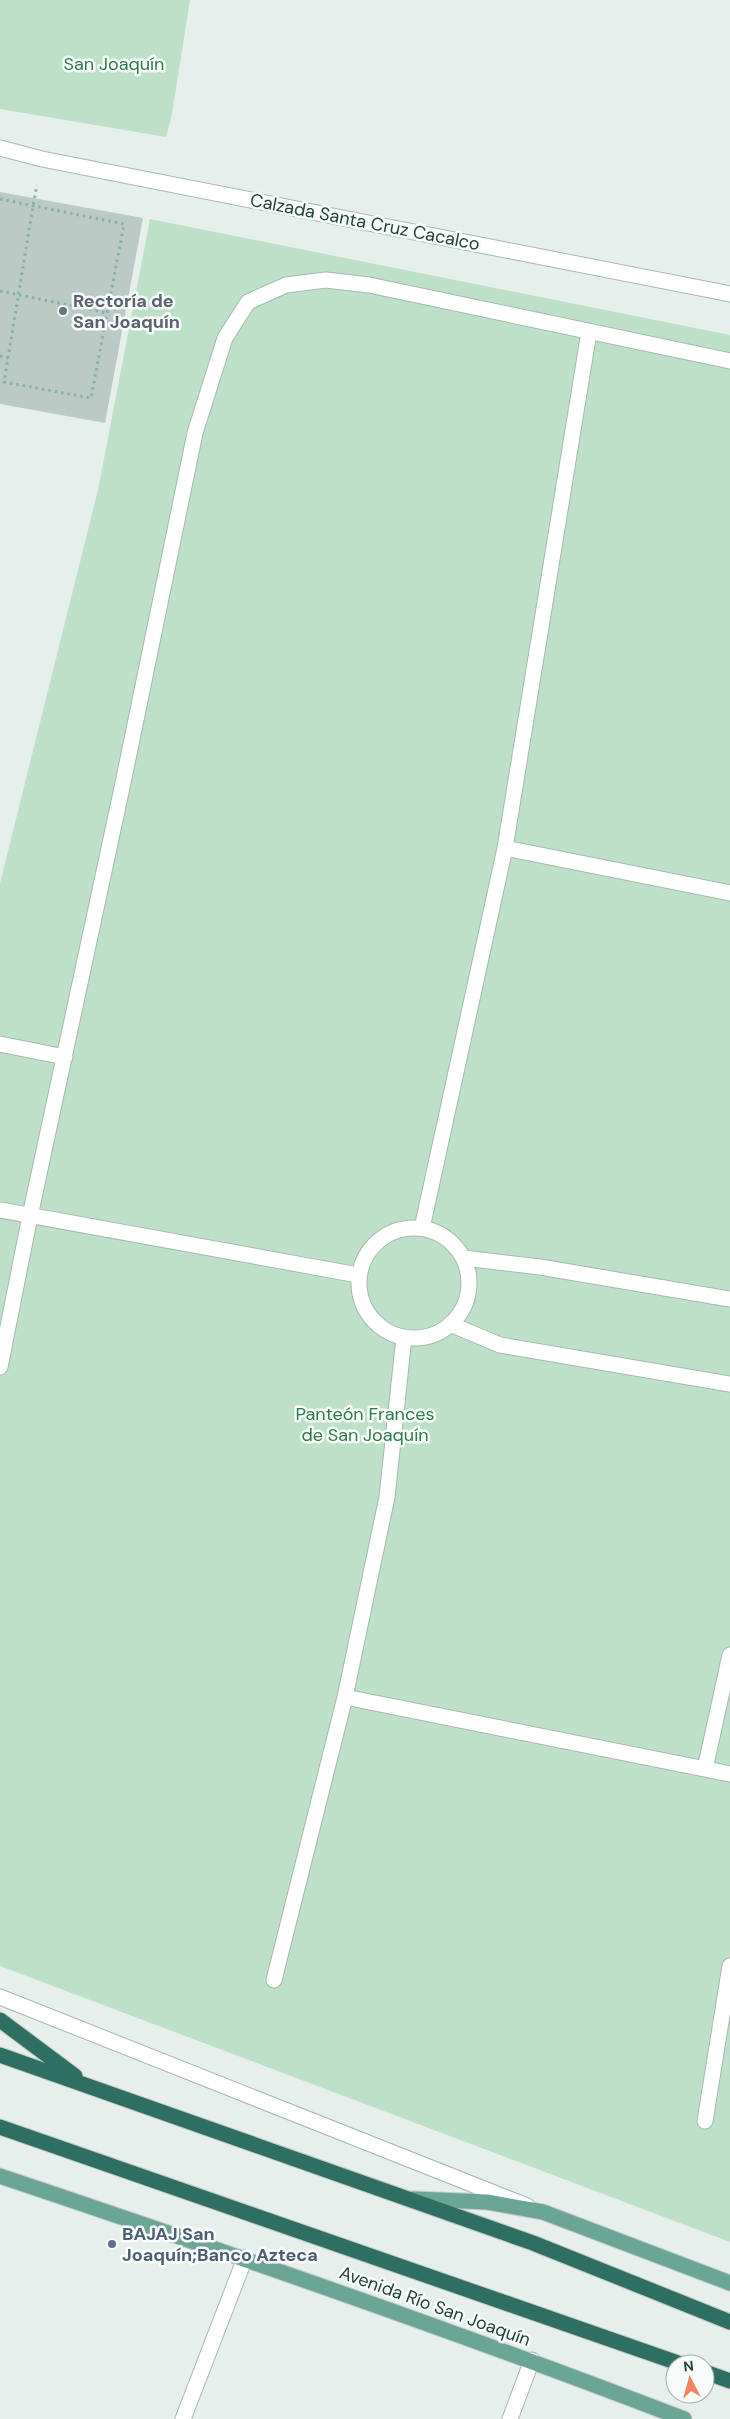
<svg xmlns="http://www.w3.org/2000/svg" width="730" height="2419" font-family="'DM Sans',sans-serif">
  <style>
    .green { fill: #bfe0c8 }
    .building { fill: #bbcac4 }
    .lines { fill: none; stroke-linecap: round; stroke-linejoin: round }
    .minor-casing { stroke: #a8b8b2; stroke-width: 17 }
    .major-casing { stroke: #c2cac8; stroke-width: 17 }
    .highway-casing { stroke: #c2cac8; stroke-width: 17 }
    .path { stroke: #86b3a5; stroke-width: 3; stroke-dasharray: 2.5 4; stroke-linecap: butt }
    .minor { stroke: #fff; stroke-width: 15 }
    .major { stroke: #6aa596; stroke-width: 15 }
    .highway { stroke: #2f6f62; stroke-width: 15 }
    .worship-dot { fill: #6b7280; stroke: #f7fbf9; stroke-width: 2 }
    .service-dot { fill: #5c6f8a; stroke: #f7fbf9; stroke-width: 2 }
    .labels { text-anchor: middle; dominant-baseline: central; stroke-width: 5; stroke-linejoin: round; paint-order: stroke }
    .park-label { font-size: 18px; fill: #2d7a4b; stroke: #f7fbf9 }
    .street-label { font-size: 18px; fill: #24423a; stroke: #f7fbf9 }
    .worship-label { font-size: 18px; font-weight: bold; fill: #5b616d; stroke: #f7fbf9; text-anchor: start }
    .service-label { font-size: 18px; font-weight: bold; fill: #4e5e75; stroke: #f7fbf9; text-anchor: start }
  </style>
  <rect width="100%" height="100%" fill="#e6efeb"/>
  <path class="green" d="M0,0H190L172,114L166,137L0,109Z
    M150,219L730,335V2242L0,1966V883L98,490Z"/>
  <path class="building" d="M0,192L143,218L105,423L0,404Z"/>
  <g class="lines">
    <defs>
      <path id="minor" d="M0,148L42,159L730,294
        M505,848L730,893
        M0,1044L65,1057
        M0,1210L358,1275
        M422,1228L505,848L589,332
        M359 1283a55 55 0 1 1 110 0a55 55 0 1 1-110 0Z
        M464,1258L540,1267L730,1299
        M450,1324L500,1345L730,1384
        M0,1367L30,1216L123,783L195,433L225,338L248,302L286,285L326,280L369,285L730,361
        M345,1697L730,1774
        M705,1769L730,1655
        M274,1980L345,1697L387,1497L404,1337
        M0,1997L527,2206
        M705,2121L730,1966
        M183,2419L245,2258
        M510,2419L532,2360"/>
      <path id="major" d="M0,2176C230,2253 458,2332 684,2419
        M413,2199L487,2202L543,2212L730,2283"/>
      <path id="highway" d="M0,2020L75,2076
        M0,2055L533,2243L730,2322
        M0,2127L681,2364
        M705,2372L730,2381"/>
    </defs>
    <use href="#minor" class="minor-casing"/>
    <use href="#major" class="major-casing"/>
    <use href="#highway" class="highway-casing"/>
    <path class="path" d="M0,199L124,224L91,398L4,382L8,358L33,206L37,185
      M0,291L107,313
      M0,356L8,358"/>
    <use href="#minor" class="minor"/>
    <use href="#major" class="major"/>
    <use href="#highway" class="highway"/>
  </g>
  <circle class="worship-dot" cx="63" cy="311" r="5"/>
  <circle class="service-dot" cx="112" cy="2244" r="5"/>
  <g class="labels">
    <g class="park-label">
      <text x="114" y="64">San Joaquín</text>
      <text x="365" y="1414">Panteón Frances<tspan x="365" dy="21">de San Joaquín</tspan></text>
    </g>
    <g class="street-label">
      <text transform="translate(365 222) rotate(11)">Calzada Santa Cruz Cacalco</text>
      <text transform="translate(435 2306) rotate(20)">Avenida Río San Joaquín</text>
    </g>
    <g class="worship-label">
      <text x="73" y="301">Rectoría de<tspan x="73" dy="21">San Joaquín</tspan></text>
    </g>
    <g class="service-label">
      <text x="122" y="2234">BAJAJ San<tspan x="122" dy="21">Joaquín;Banco Azteca</tspan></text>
    </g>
  </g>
  <g transform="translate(690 2379) rotate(354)"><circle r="24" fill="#f7fbf9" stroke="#a3b1ad"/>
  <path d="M0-4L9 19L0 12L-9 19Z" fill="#f4845f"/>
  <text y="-8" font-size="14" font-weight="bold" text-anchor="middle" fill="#24423a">N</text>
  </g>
</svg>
